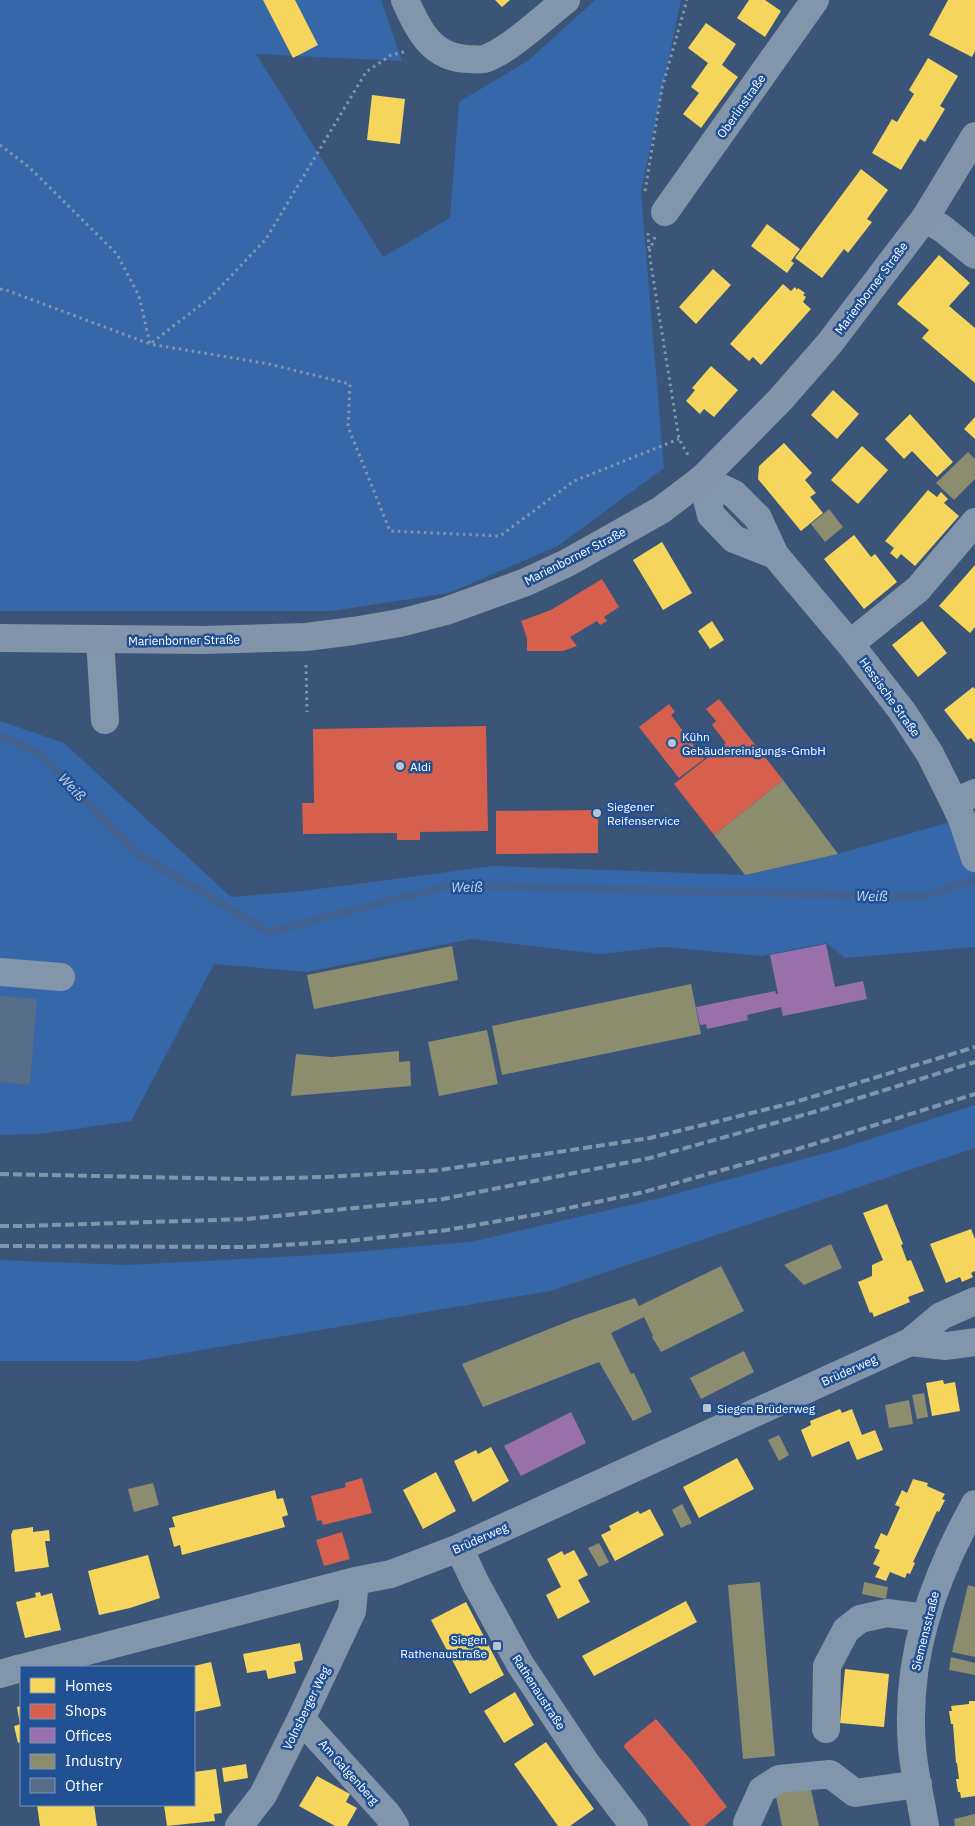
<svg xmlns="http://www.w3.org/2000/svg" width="975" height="1826" font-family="'IBM Plex Sans',sans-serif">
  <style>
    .green { fill: #3567a9 }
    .homes { fill: #f6d55c }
    .shops { fill: #d6604d }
    .offices { fill: #9970ab }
    .industry { fill: #8c8c6e }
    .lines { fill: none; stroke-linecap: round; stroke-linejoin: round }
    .stream { stroke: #426392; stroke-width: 8 }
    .building { fill: #576c88 }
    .path { stroke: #8395ab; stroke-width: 3; stroke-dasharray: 2.5 4; stroke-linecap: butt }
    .minor { stroke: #8395ab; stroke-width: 28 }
    .major { stroke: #8293aa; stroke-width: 28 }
    .rail { stroke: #8294ab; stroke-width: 4; stroke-dasharray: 9 4; stroke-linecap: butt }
    .poi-dot { fill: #bac4d0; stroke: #215193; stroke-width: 2 }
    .labels { text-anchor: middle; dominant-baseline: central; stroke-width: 5; stroke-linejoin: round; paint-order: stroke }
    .street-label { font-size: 12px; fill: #fff; stroke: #215193 }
    .poi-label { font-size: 12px; fill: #fff; stroke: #215193; text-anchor: start }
    .water-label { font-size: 14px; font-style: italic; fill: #bfd7f4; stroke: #215193 }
  </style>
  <rect width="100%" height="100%" fill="#3b5579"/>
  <path class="green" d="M0,0H381L402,61L256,54L383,257L450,218L459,102L529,60L595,0H681L641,192L664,468L558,546L449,593L332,611H0Z
    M0,721L64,743L231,897L303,891L493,866L745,875L838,854L975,815V947L845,958L826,943L761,956L663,947L600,954L471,939L307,972L214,964L131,1121L40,1134L0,1135Z
    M975,1105V1148L550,1291L137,1361H0V1260L127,1265L317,1255L470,1242L656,1199L837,1150Z"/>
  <path class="homes" d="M263,0H295L318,45L293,58Z
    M495,0H510L502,7Z
    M749,0H765L781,11L765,37L737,18Z
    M948,0H975V51L972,57L929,35Z
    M706,23L736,44L722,65L738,77L701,128L683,114L699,93L691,87L708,63L688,48Z
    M928,58L958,76L940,106L945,109L925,142L920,139L901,170L872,153L892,119L897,122L914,94L909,90Z
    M372,95L405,99L400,144L367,140Z
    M861,169L888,190L867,219L872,222L848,253L844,249L822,278L795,258Z
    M767,224L800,249L791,261L794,263L787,273L751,246Z
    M939,255L970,283L949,306L975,328V383L922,338L929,330L897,304Z
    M713,269L731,285L696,324L679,307Z
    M783,284L791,291L795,287L797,290L798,288L805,293L803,295L806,297L803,302L811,309L761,365L753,357L749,361L730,344Z
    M711,366L738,390L714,417L704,409L700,414L686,401L695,390L692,388Z
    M833,390L859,414L837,439L811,415Z
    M910,414L953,462L937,477L912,451L904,459L885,439Z
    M975,417V439L964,429Z
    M784,443L812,473L805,480L816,493L810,497L823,513L801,531L758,479L759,466Z
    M862,446L888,470L858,504L831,480Z
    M928,490L937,497L941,492L948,499L944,503L959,516L915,566L901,554L897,559L890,553L894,548L885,541Z
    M854,535L871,557L875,554L897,582L864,609L824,559Z
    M662,542L692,593L663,610L633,560Z
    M975,565V627L970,633L939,606Z
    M712,621L724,640L710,649L698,631Z
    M922,621L947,653L918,677L892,645Z
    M973,687L975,689V743L971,738L968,740L944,710Z
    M887,1204L903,1244L901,1245L907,1261L911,1260L924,1291L908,1297L910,1302L874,1317L872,1312L870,1313L858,1282L872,1276V1265L883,1260L863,1213Z
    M971,1229L975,1239V1271L971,1273L973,1277L962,1282L960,1277L946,1283L930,1244Z
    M943,1380L944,1384L955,1382L960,1411L932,1416L926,1383Z
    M840,1409L842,1413L852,1409L862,1435L875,1430L883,1450L857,1460L849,1441L812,1457L801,1430L811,1425L810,1421Z
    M491,1447L509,1481L473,1502L454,1461L476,1450L478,1454Z
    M737,1458L754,1489L699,1518L683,1487Z
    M436,1472L456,1511L423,1529L403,1490Z
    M913,1479L928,1483L927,1486L945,1494L942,1499L945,1500L939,1512L937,1511L915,1558L913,1562L915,1563L910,1574L907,1573L905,1578L890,1572L886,1581L875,1577L880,1567L873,1564L880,1550L874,1548L881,1533L887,1536L900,1507L895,1505L902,1490L907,1493Z
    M275,1490L277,1499L283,1498L288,1515L282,1517L285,1527L182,1555L180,1545L174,1547L169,1528L175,1527L172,1517Z
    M650,1509L664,1535L615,1561L601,1535L611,1530L609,1526L638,1511L640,1514Z
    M33,1527V1532L49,1530L50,1541H45L49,1567L15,1572L11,1535L13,1530Z
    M574,1550L588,1575L578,1580L590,1602L558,1619L546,1595L561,1587L547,1559L562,1551L564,1555Z
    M148,1555L160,1598L130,1608L99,1615L88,1571Z
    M40,1592L41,1596L52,1593L61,1630L25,1638L16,1602L36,1597L35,1593Z
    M686,1601L697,1622L594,1676L582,1656Z
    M466,1602L504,1675L470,1694L431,1620Z
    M300,1643L303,1660L294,1662L296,1673L268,1679L266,1670L247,1673L243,1654Z
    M211,1662L221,1706L194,1712V1666Z
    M845,1669L889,1674L884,1727L840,1723Z
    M515,1692L534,1725L504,1743L484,1711Z
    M969,1701H975V1796L961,1798L960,1792H958L956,1779H959L957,1763H956L953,1724H951L949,1711H952L951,1706L969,1704Z
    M21,1706V1724H20L17,1707Z
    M21,1724V1742L18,1743L14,1726Z
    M546,1742L594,1809L570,1826H558L514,1764Z
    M246,1764L248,1778L224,1782L222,1768Z
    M216,1769L222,1813L214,1814L215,1821L167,1826L164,1805H194V1772Z
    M317,1776L350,1794L346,1802L357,1808L347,1826H335L299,1806Z
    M37,1805H94L97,1826H40Z"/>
  <path class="shops" d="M602,579L619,607L604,617L607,621L600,625L597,621L570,637L577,646L563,651H527V638L521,621L551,610Z
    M719,699L783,780L714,835L674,784L726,743L712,725L716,721L706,709Z
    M669,704L675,712L671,715L704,759L679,778L639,727Z
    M486,726L488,831L420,832V840H397V833L303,834L302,803H314L313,729Z
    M598,810V853L496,854V811Z
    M362,1478L372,1513L323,1525L321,1520L317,1521L311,1496L346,1487L345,1483Z
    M342,1532L350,1559L324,1566L316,1540Z
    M656,1719L691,1760L727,1807L704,1826H691L624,1747L625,1744Z"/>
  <path class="offices" d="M826,944L835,987L863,981L867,999L783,1016L781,1007L747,1015L748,1020L707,1029L706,1024L700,1025L696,1007L775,991L776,994H778L770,955Z
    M571,1412L586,1443L521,1476L504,1446Z"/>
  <path class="industry" d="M968,452L975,459V479L954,500L936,483Z
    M829,509L843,527L825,542L811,524Z
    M783,780L838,854L745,875L714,835Z
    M452,946L458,980L314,1009L307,975Z
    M691,984L701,1034L502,1075L492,1026Z
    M487,1030L498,1084L439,1096L428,1042Z
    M399,1051V1062L410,1061L411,1086L291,1096L296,1054L331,1057Z
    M831,1244L842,1268L804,1285L784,1265Z
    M721,1266L744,1311L661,1352L652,1337L653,1336L644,1317L611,1333L631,1374L634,1373L652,1412L633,1421L599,1362L483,1407L462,1364L574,1319L635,1298L639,1306Z
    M744,1351L754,1372L701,1399L690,1378Z
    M924,1393L928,1417L917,1419L912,1395Z
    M909,1400L913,1424L889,1428L885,1405Z
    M779,1435L789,1455L779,1461L768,1440Z
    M153,1483L159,1505L134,1512L128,1489Z
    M682,1504L692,1523L681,1528L672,1510Z
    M599,1543L609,1562L599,1567L588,1548Z
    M760,1582L775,1756L743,1759L728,1585Z
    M864,1582L888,1587L886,1599L862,1594Z
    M968,1585L975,1587V1657L952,1652Z
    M951,1657L975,1663V1675L949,1670Z
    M810,1785L819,1826H782L775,1792Z
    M975,1814V1826H955L954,1819Z"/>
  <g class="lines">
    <path class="stream" d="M0,736L41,755L136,853L269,932L450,885L917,897L975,880"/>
  </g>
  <path class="building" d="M0,996L37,999L30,1085L0,1082Z"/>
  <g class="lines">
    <path class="path" d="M0,145L29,167L117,254L139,296L150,344L269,364L350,384L348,427L390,531L500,536L574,481L679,439
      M645,191L662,88L687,0
      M648,233L649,251
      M655,237L649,252L679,439L688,455
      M0,289L6,290L150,344L211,297L266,239L366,72L391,55L404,52
      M306,665L307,712"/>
    <path class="minor" d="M405,0C418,30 432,58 468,59C473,59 479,60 484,59C509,51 544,17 566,0
      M665,212L815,0
      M925,218L943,229L975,255
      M702,479L734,494L758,518L775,555L850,644L902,711L930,754L954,802L962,819L975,858
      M702,479L711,515L734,539L775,555
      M100,640L105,720
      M850,644L918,589L975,522
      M954,802L975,793
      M0,972L61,977
      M910,1342L946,1346L975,1342
      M459,1548L475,1582L520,1664L586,1763L634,1826
      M26,1667L355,1581L391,1574L459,1548L910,1342L941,1316L975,1301
      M0,1674L21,1668
      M301,1719L387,1814L395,1826
      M826,1729L827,1666L846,1630L860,1619L887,1613L926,1618
      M747,1823L762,1790L779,1779L830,1774L855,1793L918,1784
      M239,1826L263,1795L301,1719L352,1611L355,1581
      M925,1826C921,1800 914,1773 912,1747C905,1659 932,1581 975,1504"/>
    <path class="major" d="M0,638L203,640L306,637L353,631L400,623L446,611L526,582L567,563L661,510L702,479L780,400L829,344L925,218L975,136"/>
    <path class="rail" d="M0,1174L240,1179L326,1177L440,1170L650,1138L792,1103L975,1047
      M0,1226H24L247,1219L443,1199L650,1158L814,1112L975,1062
      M0,1246L247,1247L348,1241L447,1230L545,1213L644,1192L801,1148L975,1094"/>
  </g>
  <g class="poi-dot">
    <circle cx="672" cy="743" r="5"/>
    <circle cx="400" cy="766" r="5"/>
    <circle cx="597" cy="813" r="5"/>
    <rect x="702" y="1403" width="10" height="10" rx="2.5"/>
    <rect x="492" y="1641" width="10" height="10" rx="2.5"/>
  </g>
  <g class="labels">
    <g class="street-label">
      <text transform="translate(741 106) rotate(-55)">Oberlinstraße</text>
      <text transform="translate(871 288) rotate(-53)">Marienborner Straße</text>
      <text transform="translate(575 556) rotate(-27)">Marienborner Straße</text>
      <text transform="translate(184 640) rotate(-1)">Marienborner Straße</text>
      <text transform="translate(890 697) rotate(54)">Hessische Straße</text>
      <text transform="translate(849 1370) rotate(-24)">Brüderweg</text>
      <text transform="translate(480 1538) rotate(-24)">Brüderweg</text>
      <text transform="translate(925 1631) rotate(-76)">Siemensstraße</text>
      <text transform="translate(539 1692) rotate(57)">Rathenaustraße</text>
      <text transform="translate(306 1708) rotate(-64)">Volnsberger Weg</text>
      <text transform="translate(349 1772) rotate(48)">Am Galgenberg</text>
    </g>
    <g class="poi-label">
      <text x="682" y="736">Kühn<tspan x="682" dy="14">Gebäudereinigungs-GmbH</tspan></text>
      <text x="410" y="766">Aldi</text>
      <text x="607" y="806">Siegener<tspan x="607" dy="14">Reifenservice</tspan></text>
      <text x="717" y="1408">Siegen Brüderweg</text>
      <text x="487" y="1639" text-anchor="end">Siegen<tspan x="487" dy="14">Rathenaustraße</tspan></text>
    </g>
    <g class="water-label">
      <text transform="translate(72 787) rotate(46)">Weiß</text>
      <text transform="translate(467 887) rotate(-1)">Weiß</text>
      <text transform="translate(872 896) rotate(1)">Weiß</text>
    </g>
  </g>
  <rect x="20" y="1666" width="175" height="140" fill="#215193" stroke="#7a97be"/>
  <rect x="30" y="1678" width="25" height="15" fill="#f6d55c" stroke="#7a97be"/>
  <text x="65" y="1691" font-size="15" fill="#ffffff">Homes</text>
  <rect x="30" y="1704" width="25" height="15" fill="#d6604d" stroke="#7a97be"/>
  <text x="65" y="1716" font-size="15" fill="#ffffff">Shops</text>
  <rect x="30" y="1728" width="25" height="15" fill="#9970ab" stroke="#7a97be"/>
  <text x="65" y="1741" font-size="15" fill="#ffffff">Offices</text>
  <rect x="30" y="1754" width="25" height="15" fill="#8c8c6e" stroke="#7a97be"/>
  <text x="65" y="1766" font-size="15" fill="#ffffff">Industry</text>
  <rect x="30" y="1778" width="25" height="15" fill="#576c88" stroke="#7a97be"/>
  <text x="65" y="1791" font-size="15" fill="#ffffff">Other</text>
</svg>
